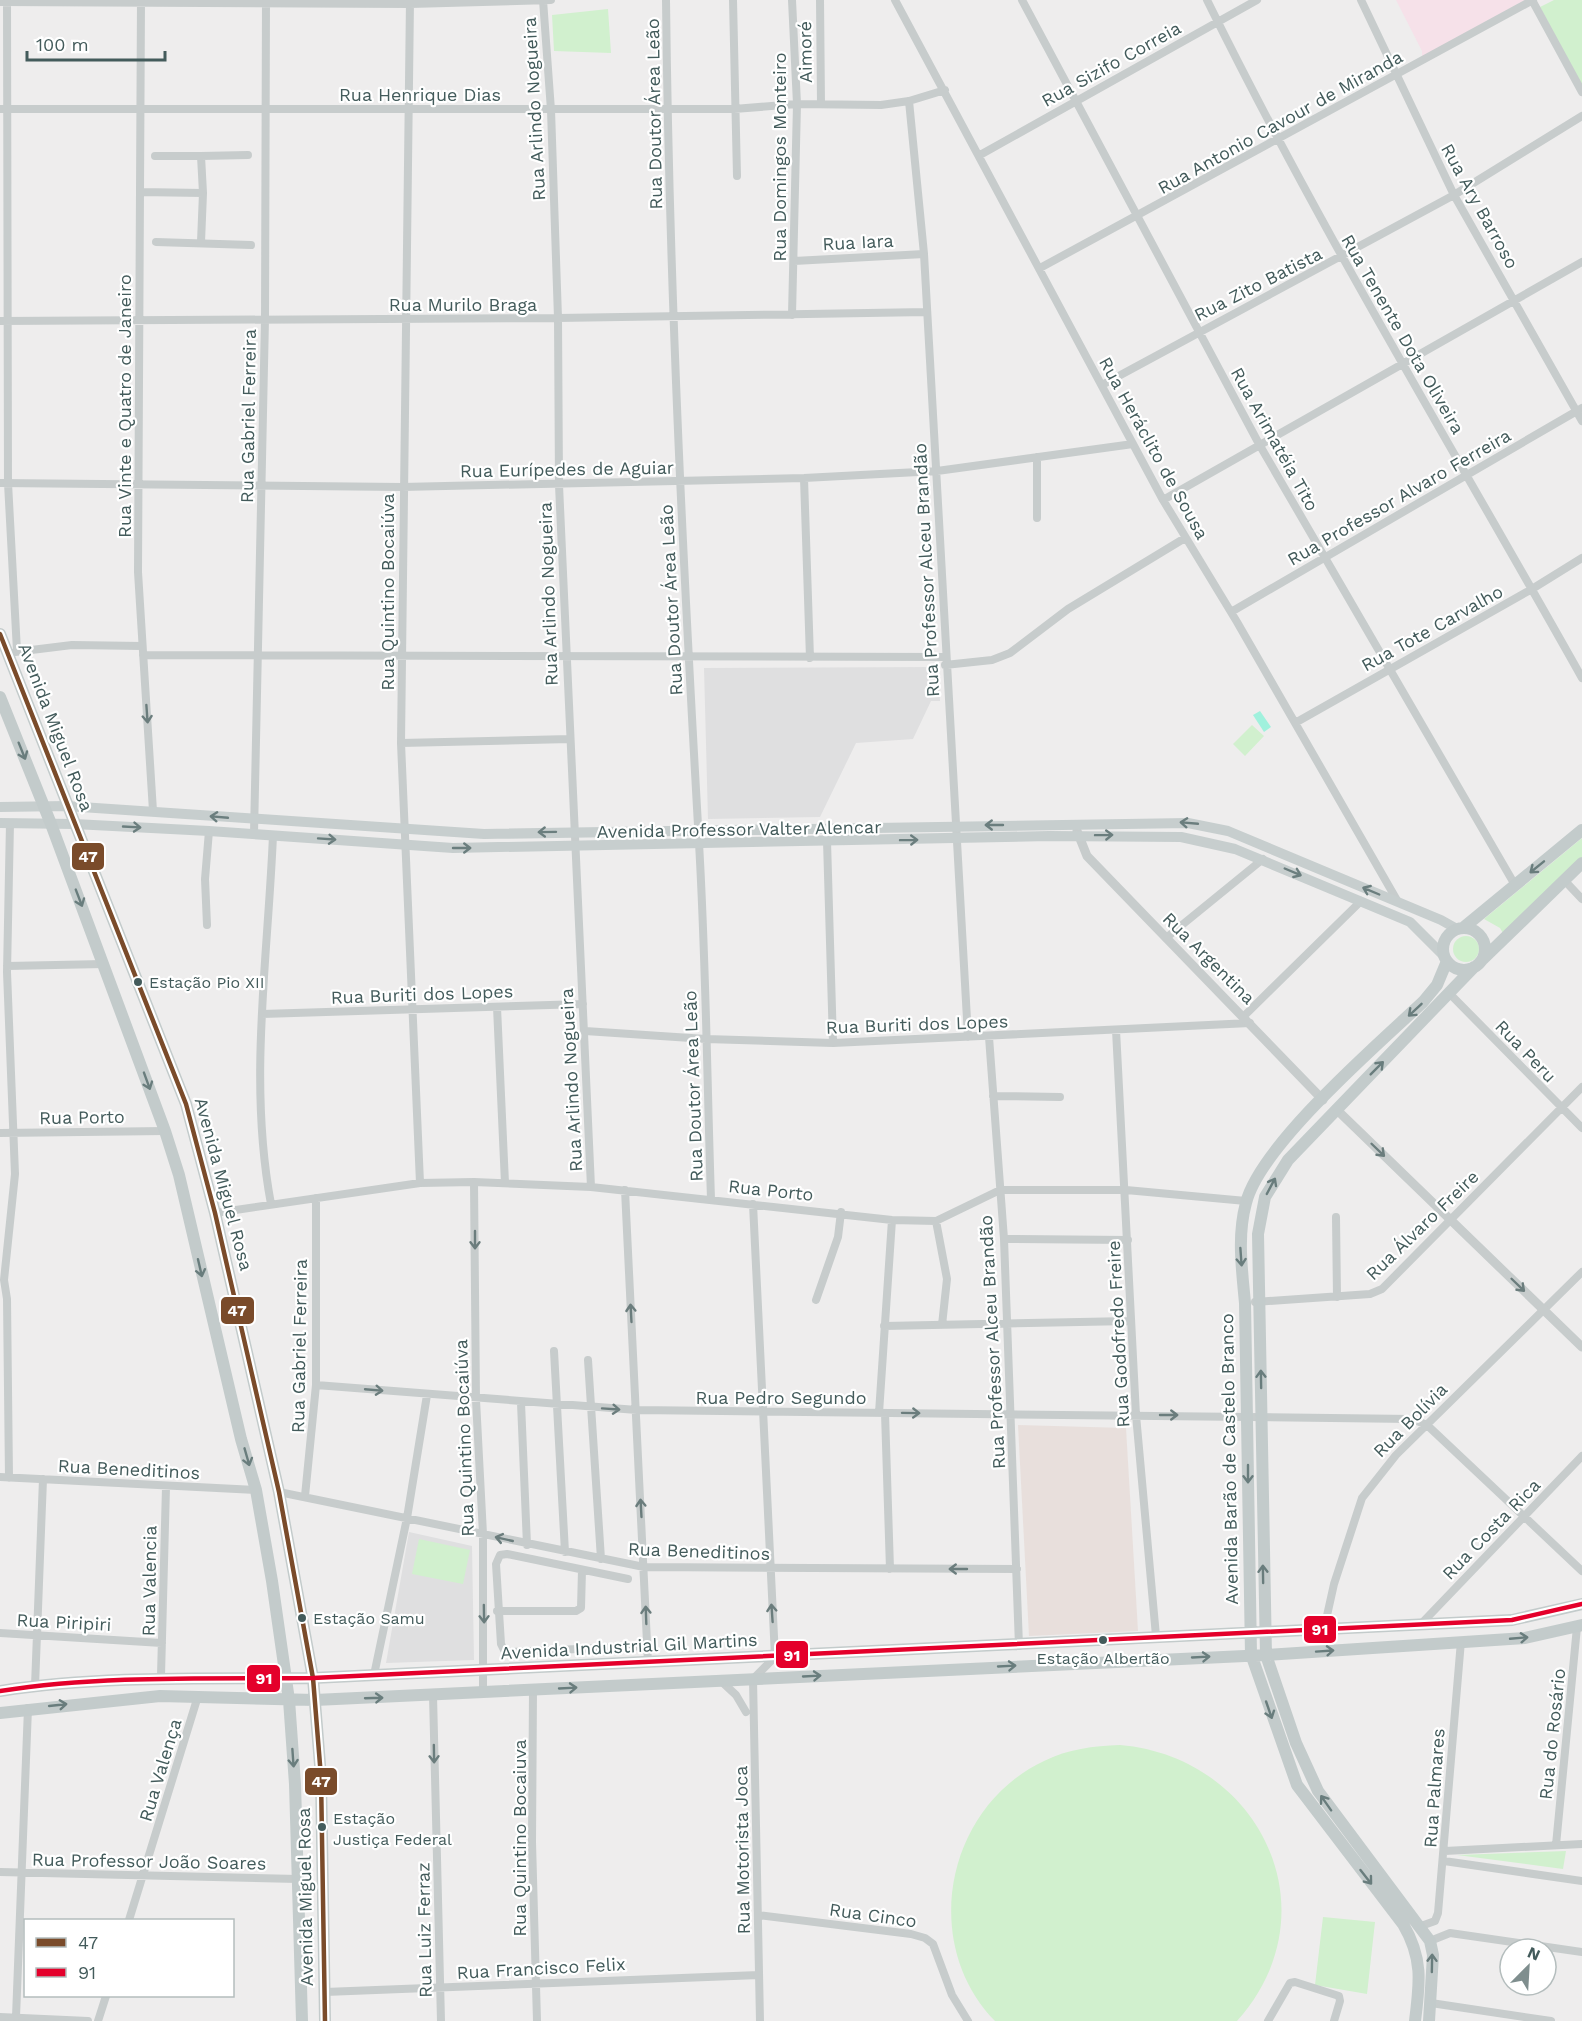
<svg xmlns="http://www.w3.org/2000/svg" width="1582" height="2021" font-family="'Work Sans',sans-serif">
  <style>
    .commercial { fill: #e8dfdc }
    .education { fill: #dfdfe0 }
    .medical { fill: #f6e1e9 }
    .green { fill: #d1f0ce }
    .water { fill: #a0f1dd }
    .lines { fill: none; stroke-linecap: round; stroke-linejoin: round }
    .minor { stroke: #c7cccc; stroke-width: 8 }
    .tertiary { stroke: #c7cccc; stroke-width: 9 }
    .secondary { stroke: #c7cece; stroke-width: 10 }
    .primary { stroke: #c3cbcb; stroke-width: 12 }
    .bus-1-casing { stroke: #fff; stroke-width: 9 }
    .bus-2-casing { stroke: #fff; stroke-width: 9 }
    .bus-1 { stroke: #7a4b2a; stroke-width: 4.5 }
    .bus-2 { stroke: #e4002b; stroke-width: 4.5 }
    .oneway { stroke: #6b7d7d }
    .oneway2 { stroke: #697d7d }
    .oneway3 { stroke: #6b7e7e }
    .bus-dot { fill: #435b5b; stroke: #fff; stroke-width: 2 }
    .labels { text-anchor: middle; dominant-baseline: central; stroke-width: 4.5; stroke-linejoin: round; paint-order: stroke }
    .bus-label { font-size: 16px; fill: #435b5b; stroke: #fff; text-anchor: start }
    .street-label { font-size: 18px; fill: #435b5b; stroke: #fff }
    .line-badge { stroke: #fff; stroke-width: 2 }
    .badge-label { font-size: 16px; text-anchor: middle; font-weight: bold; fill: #fff }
  </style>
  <rect width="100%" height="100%" fill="#eeeded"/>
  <path class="commercial" d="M1018,1425L1126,1428L1138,1631L1029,1636Z"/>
  <path class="education" d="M938,667L940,701H931L913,739L856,743L820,817L708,819L704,668Z
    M409,1532L472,1546L474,1660L386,1663Z"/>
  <path class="medical" d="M1396,0H1525L1422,57V51Z"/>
  <path class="green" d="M1554,0H1582V85L1540,7Z
    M608,9L611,53L554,51L552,15Z
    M1252,725L1264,736L1245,756L1233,744Z
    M1582,838V857L1504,935L1500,928L1484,919Z
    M1453 949a13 13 0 1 1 26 0a13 13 0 1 1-26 0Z
    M419,1539L470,1550L463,1584L412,1574Z
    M1120,1745C1260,1757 1335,1912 1237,2021H995C919,1943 946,1807 1044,1761C1068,1749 1093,1746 1120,1745Z
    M1566,1851L1563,1869L1457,1855Z
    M1323,1917L1375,1922L1367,1994L1315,1985Z"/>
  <path class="water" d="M1260,711L1271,727L1264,732L1253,715Z"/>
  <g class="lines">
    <path class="minor" d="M7,0L8,483L17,651
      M141,0L138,572L153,811
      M410,0L401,743L420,1183
      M543,0L551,110L558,318L559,485L591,1187
      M666,0C669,281 683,563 699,843C706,962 707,1080 711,1199
      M733,0L737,176
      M820,0L821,104
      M895,0L1163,500L1237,622L1398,902
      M1022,0L1259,444L1515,885
      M1207,0C1321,232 1456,453 1582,678
      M1361,0L1454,195L1582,421
      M1532,0L1582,92
      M0,2L410,4L551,0
      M909,101L924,254L968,1037
      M0,109H734L797,104L881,105L909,101L945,90
      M980,155L1257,0
      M155,156H201
      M140,192L203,193L201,242
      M203,193L201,156L248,155
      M156,242L251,245
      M794,261L924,254
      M1040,268L1533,0
      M792,315L797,104L792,0
      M0,321L558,318L927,312
      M1102,385L1454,195L1582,116
      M1037,457V518
      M804,478L810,658
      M0,483L402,487L804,478L937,471L1133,444
      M1163,500L1582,262
      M1231,612L1582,408
      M15,652L72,645L142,646
      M143,655L945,657
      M945,665L992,660L1010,653L1068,609L1185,538
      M1295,723L1532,589L1582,558
      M401,743L570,739
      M254,834L265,319L266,0
      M827,841L833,1043
      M1564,880L1582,899
      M207,925L205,879L209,831
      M1166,938L1263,859
      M7,966L104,964
      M1450,994L1582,1128
      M497,1007L505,1183
      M262,1014L583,1004
      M1244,1016L1361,901
      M1116,1030L1136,1415L1156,1636
      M585,1031L706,1039L833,1043L1250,1023
      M989,1037L1004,1239L1019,1646
      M993,1096L1060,1097
      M0,1133L165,1131
      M474,1182L476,1400L483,1534V1693
      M625,1190L648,1663
      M271,1204C248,1082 268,958 273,835
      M753,1204L775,1657L753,1679L760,2021
      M215,1213L420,1183L474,1182L591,1187L892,1220L936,1221L1000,1190H1126L1246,1201
      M1336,1217L1337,1297
      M936,1221L947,1279L942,1325
      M1004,1239L1128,1240
      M816,1300L838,1237L841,1212
      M1255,1302L1370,1294L1382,1289L1582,1087
      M884,1326L1130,1321
      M554,1351L565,1552
      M588,1360L601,1559
      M316,1385L637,1410L1412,1419L1427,1425L1582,1571
      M521,1403L527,1545
      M879,1413L892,1220
      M885,1413L890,1569
      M0,1477L256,1490
      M9,1478L7,1299L4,1280L15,1174L7,972L10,823
      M279,1492L644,1567L1017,1569
      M305,1496L316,1385V1198
      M628,1579L507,1554L500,1555L496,1564L501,1644L504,1650L510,1652L647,1646
      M497,1611H576L581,1608L582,1570
      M1421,1624L1582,1456
      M1324,1629L1334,1584L1362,1498L1396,1455L1582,1272
      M0,1633L162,1643
      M374,1675L407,1518L427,1395
      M161,1676L166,1487
      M721,1681L736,1695L746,1712
      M35,1686L43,1479
      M533,1690L532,1842L537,2021
      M433,1695L441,2021
      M1556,1845L1577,1627
      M1445,1851L1582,1844
      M1444,1861L1582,1881
      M0,1872L298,1879
      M758,1915L911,1934L925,1938L933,1944L952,1995L968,2021
      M129,1920L198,1696
      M1421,1926L1435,1921L1438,1913L1461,1641
      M1430,1941L1450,1933L1582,1952
      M325,1992L759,1975
      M1431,2003L1551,2021
      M0,2017L88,2021
      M16,2017L28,1708
      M98,2021L106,1996
      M1268,2021L1290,1983L1295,1982L1339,1996L1340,2001L1334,2021"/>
    <path class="tertiary" d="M1077,831L1087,856L1323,1100
      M1336,1109L1582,1347"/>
    <path class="secondary" d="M0,807L66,806L484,834L1188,823L1228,831L1441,920L1457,929
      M0,823L74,824L209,831L453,848L1049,836L1181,837L1235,849L1410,922L1443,955"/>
    <path class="primary" d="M0,634L186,1104L215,1213L279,1492L313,1678L321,1777L325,2021
      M0,697L51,824L165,1131L179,1175L241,1439L256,1490L272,1581L289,1700L295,1784L302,2021
      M1463,928L1582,830
      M1443 949a21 21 0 1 1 42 0a21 21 0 1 1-42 0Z
      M1481,961L1582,863
      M0,1691C104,1675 208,1679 313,1678L1512,1620L1582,1604
      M0,1713L160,1696L315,1700L1266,1655L1525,1638L1582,1625
      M1415,2021C1420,1982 1423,1958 1403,1924L1297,1785L1251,1654L1245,1303C1242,1270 1237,1236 1246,1203C1260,1146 1377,1045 1423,1002L1437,985L1447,961
      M1429,2021L1433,1955L1430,1941L1318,1791L1296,1743L1266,1655L1258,1234L1265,1197L1288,1160L1474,967"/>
    <defs>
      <path id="bus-1" d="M0,634L186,1104L215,1213L279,1492L313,1678L321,1777L325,2021"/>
      <path id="bus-2" d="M0,1691C104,1675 208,1679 313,1678L1512,1620L1582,1604"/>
    </defs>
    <use href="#bus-1" class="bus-1-casing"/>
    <use href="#bus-2" class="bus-2-casing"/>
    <use href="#bus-1" class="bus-1"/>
    <use href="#bus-2" class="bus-2"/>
  </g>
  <defs><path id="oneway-shaft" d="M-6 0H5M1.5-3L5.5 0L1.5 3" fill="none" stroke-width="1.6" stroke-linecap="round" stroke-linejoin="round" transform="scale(1.5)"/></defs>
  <g class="oneway">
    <use href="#oneway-shaft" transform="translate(147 714) rotate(86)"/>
    <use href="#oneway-shaft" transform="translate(1378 1150) rotate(44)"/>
    <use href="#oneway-shaft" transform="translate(475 1240) rotate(90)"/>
    <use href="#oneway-shaft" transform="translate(1518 1285) rotate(44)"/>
    <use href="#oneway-shaft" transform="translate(631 1313) rotate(-93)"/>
    <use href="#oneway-shaft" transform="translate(374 1390) rotate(5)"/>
    <use href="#oneway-shaft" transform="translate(611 1409) rotate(4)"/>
    <use href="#oneway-shaft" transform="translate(911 1413) rotate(1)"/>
    <use href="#oneway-shaft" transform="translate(1169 1415)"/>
    <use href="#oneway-shaft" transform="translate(641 1508) rotate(-93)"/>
    <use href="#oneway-shaft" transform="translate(504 1539) rotate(-167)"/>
    <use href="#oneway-shaft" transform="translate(958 1569) rotate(-180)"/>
    <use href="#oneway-shaft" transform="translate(772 1613) rotate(-94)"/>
    <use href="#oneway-shaft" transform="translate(484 1614) rotate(89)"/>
    <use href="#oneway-shaft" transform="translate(646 1615) rotate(-92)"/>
    <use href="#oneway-shaft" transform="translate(434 1754) rotate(89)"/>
  </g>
  <g class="oneway2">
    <use href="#oneway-shaft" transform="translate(22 751) rotate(68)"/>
    <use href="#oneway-shaft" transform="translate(1537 867) rotate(141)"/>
    <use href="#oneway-shaft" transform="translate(79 898) rotate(69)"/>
    <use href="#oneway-shaft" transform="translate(1415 1010) rotate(137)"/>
    <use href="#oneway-shaft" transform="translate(1377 1068) rotate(-45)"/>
    <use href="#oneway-shaft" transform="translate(147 1081) rotate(70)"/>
    <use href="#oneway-shaft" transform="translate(1271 1186) rotate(-62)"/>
    <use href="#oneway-shaft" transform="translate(1241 1257) rotate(86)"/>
    <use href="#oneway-shaft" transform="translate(200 1268) rotate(77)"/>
    <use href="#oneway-shaft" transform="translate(1261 1379) rotate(-91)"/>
    <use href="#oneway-shaft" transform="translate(247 1457) rotate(74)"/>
    <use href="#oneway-shaft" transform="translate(1248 1474) rotate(90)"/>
    <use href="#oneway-shaft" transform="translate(1263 1574) rotate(-91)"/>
    <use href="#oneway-shaft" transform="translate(1519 1638) rotate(-5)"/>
    <use href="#oneway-shaft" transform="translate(1325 1651) rotate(-4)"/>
    <use href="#oneway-shaft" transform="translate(1201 1657) rotate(-3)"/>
    <use href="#oneway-shaft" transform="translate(1007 1666) rotate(-3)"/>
    <use href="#oneway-shaft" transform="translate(812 1676) rotate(-3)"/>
    <use href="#oneway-shaft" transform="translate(568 1688) rotate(-3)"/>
    <use href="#oneway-shaft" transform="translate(374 1698) rotate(-2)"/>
    <use href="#oneway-shaft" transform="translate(58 1705) rotate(-6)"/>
    <use href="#oneway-shaft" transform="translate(1269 1710) rotate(71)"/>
    <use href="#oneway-shaft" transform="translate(293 1758) rotate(86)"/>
    <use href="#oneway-shaft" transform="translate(1326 1803) rotate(-125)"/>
    <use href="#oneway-shaft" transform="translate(1366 1877) rotate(52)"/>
    <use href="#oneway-shaft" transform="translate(1432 1963) rotate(-89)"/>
  </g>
  <g class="oneway3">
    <use href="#oneway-shaft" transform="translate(219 817) rotate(-175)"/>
    <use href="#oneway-shaft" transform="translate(1189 823) rotate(-175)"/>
    <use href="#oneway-shaft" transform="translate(994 825) rotate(180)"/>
    <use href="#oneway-shaft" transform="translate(132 827) rotate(3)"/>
    <use href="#oneway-shaft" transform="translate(547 832) rotate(179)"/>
    <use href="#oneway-shaft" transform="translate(1104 835) rotate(-1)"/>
    <use href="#oneway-shaft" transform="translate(327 839) rotate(4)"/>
    <use href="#oneway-shaft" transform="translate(909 840) rotate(-1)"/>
    <use href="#oneway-shaft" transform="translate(462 848)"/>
    <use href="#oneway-shaft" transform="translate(1293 872) rotate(23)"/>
    <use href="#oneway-shaft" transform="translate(1371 891) rotate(-157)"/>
  </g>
  <g class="bus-dot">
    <circle cx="138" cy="982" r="5"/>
    <circle cx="302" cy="1618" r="5"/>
    <circle cx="1103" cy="1640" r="5"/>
    <circle cx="322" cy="1827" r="5"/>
  </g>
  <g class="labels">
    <g class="bus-label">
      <text x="149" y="982">Estação Pio XII</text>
      <text x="313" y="1618">Estação Samu</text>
      <text x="1103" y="1658" text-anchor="middle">Estação Albertão</text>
      <text x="333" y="1818">Estação<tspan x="333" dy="21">Justiça Federal</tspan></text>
    </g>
    <g class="street-label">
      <text transform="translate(805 52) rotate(-91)">Aimoré</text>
      <text transform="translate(1111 64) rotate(-29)">Rua Sizifo Correia</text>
      <text x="420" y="94">Rua Henrique Dias</text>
      <text transform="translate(534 109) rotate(-93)">Rua Arlindo Nogueira</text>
      <text transform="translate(654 114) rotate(-91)">Rua Doutor Área Leão</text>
      <text transform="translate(1280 122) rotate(-29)">Rua Antonio Cavour de Miranda</text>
      <text transform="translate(779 157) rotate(-90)">Rua Domingos Monteiro</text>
      <text transform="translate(1480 206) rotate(61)">Rua Ary Barroso</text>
      <text transform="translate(858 242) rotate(-3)">Rua Iara</text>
      <text transform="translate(1258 284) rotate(-27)">Rua Zito Batista</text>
      <text x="463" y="304">Rua Murilo Braga</text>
      <text transform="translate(1403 334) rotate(60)">Rua Tenente Dota Oliveira</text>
      <text transform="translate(124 406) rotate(-90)">Rua Vinte e Quatro de Janeiro</text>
      <text transform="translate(248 416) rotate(-89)">Rua Gabriel Ferreira</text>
      <text transform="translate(1275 439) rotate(61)">Rua Arimatéia Tito</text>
      <text transform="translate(1154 448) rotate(61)">Rua Heráclito de Sousa</text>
      <text transform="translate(567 469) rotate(-1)">Rua Eurípedes de Aguiar</text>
      <text transform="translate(1399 497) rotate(-30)">Rua Professor Alvaro Ferreira</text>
      <text transform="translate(926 570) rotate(-93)">Rua Professor Alceu Brandão</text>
      <text transform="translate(387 592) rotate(-90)">Rua Quintino Bocaiúva</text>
      <text transform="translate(548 594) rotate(-92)">Rua Arlindo Nogueira</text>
      <text transform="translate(671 600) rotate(-93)">Rua Doutor Área Leão</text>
      <text transform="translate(1432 628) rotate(-29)">Rua Tote Carvalho</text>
      <text transform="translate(56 727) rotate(69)">Avenida Miguel Rosa</text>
      <text transform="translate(739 829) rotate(-1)">Avenida Professor Valter Alencar</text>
      <text transform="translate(1209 958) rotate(45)">Rua Argentina</text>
      <text transform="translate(422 994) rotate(-2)">Rua Buriti dos Lopes</text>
      <text transform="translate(917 1024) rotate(-2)">Rua Buriti dos Lopes</text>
      <text transform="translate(1526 1051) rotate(46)">Rua Peru</text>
      <text transform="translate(571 1080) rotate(-93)">Rua Arlindo Nogueira</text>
      <text transform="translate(693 1086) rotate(-92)">Rua Doutor Área Leão</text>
      <text transform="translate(82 1117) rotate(-1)">Rua Porto</text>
      <text transform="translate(224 1184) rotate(75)">Avenida Miguel Rosa</text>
      <text transform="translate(771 1190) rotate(6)">Rua Porto</text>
      <text transform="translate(1422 1225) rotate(-44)">Rua Álvaro Freire</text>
      <text transform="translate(1118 1334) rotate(-93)">Rua Godofredo Freire</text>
      <text transform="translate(992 1342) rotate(-93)">Rua Professor Alceu Brandão</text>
      <text transform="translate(299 1346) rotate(-89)">Rua Gabriel Ferreira</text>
      <text x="781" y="1397">Rua Pedro Segundo</text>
      <text transform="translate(1410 1420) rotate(-45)">Rua Bolívia</text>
      <text transform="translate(464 1438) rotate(-92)">Rua Quintino Bocaiúva</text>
      <text transform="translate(1229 1459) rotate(-91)">Avenida Barão de Castelo Branco</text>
      <text transform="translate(129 1469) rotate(3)">Rua Beneditinos</text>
      <text transform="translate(1491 1529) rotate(-46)">Rua Costa Rica</text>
      <text transform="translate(699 1551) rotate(2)">Rua Beneditinos</text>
      <text transform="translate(149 1581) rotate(-89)">Rua Valencia</text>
      <text transform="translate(64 1622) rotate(3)">Rua Piripiri</text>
      <text transform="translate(629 1646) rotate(-3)">Avenida Industrial Gil Martins</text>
      <text transform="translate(1552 1734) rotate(-84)">Rua do Rosário</text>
      <text transform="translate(160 1770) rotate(-73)">Rua Valença</text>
      <text transform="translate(1434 1788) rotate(-86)">Rua Palmares</text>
      <text transform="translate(519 1838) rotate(-90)">Rua Quintino Bocaiuva</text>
      <text transform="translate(742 1850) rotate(-91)">Rua Motorista Joca</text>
      <text transform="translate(149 1861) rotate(1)">Rua Professor João Soares</text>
      <text transform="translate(305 1897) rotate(-91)">Avenida Miguel Rosa</text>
      <text transform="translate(873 1915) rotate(8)">Rua Cinco</text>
      <text transform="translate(424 1930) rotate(-91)">Rua Luiz Ferraz</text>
      <text transform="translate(541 1968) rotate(-3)">Rua Francisco Felix</text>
    </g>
  </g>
  <g class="line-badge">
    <rect x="71" y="842" width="34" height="29" rx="6" fill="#7a4b2a"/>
    <rect x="220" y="1296" width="35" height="29" rx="6" fill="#7a4b2a"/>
    <rect x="1303" y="1615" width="34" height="29" rx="6" fill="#e4002b"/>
    <rect x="775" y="1640" width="34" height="29" rx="6" fill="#e4002b"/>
    <rect x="246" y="1664" width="35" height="29" rx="6" fill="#e4002b"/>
    <rect x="304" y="1767" width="34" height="29" rx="6" fill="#7a4b2a"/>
  </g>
  <g class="badge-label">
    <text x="88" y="862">47</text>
    <text x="237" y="1316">47</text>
    <text x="1320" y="1635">91</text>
    <text x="792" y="1661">91</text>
    <text x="264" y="1684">91</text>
    <text x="321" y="1787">47</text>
  </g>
  <rect x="24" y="1919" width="210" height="78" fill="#ffffff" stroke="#b4bdbd" stroke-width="1.5"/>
  <rect x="36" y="1938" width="30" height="9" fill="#7a4b2a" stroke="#b4bdbd" stroke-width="1.5"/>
  <text x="78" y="1949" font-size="18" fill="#435b5b">47</text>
  <rect x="36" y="1968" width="30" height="9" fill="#e4002b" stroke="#b4bdbd" stroke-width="1.5"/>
  <text x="78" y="1979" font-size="18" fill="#435b5b">91</text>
  <g transform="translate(1528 1967) rotate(24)"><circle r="28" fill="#ffffff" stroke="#b4bdbd" stroke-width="1.5"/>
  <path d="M0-4.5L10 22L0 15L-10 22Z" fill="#7f8e8e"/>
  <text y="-9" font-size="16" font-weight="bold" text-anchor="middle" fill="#435b5b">N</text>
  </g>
  <path d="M27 51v9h138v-9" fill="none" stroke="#435b5b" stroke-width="3"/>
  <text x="36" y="51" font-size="18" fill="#435b5b" stroke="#ffffff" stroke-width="4.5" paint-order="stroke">100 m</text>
</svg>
